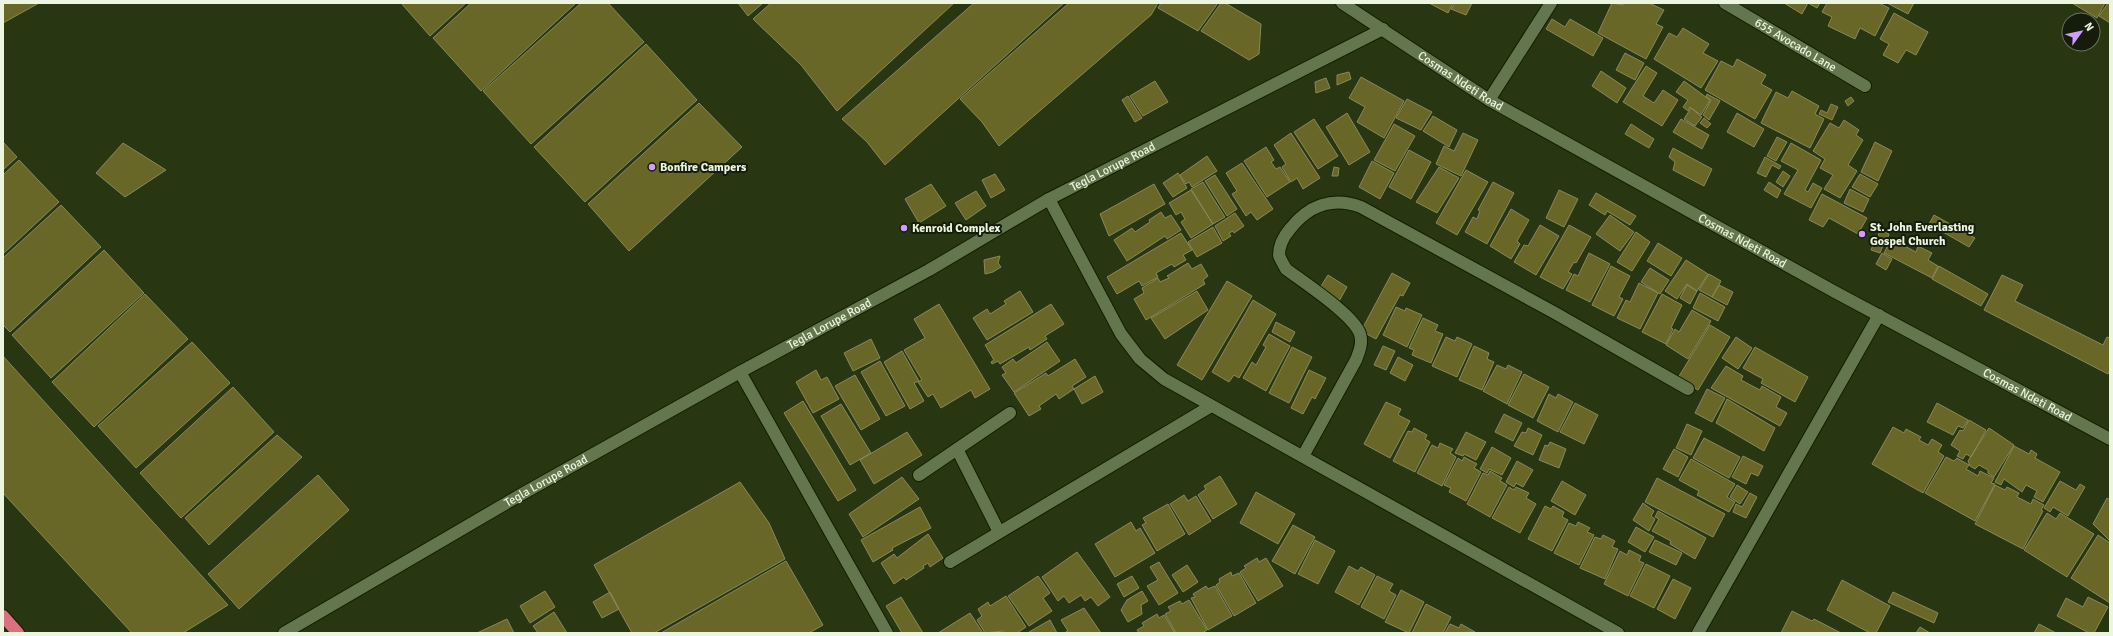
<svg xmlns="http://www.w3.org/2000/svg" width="2113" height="636" font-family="Signika,sans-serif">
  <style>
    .building { fill: #696727; stroke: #89885c }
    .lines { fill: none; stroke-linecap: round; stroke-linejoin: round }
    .minor-casing { stroke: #111e00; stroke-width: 14 }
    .trunk-casing { stroke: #111e00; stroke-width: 14 }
    .minor { stroke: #64764e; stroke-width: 12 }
    .trunk { stroke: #db7083; stroke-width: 12 }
    .poi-dot { fill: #d09dff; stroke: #151c0c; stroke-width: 1.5 }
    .labels { text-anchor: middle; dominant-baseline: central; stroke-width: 4; stroke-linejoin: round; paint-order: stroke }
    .street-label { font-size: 12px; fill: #ebf5df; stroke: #151c0c }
    .poi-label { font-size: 12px; font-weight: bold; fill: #ebf5df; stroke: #151c0c; text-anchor: start }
  </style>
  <rect width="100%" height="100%" fill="#283711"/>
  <path class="building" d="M3,3H39L3,23Z
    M401,3H466L430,36Z
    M471,3H576L481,91L433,38Z
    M581,3H608L644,42L531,144L483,91Z
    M738,3H763L748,16Z
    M771,3H954L837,111L801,65L753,19Z
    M974,3H1064L885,165L867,142L842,119Z
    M1069,3H1158L1151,15L999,146L982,122L960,99Z
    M1161,3H1218L1198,31L1158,8Z
    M1221,3H1225L1261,24L1259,54L1249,60L1201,31Z
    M1429,3H1453L1448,13Z
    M1455,3H1472L1466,15L1451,9Z
    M1612,3L1623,5L1624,3H1649L1664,10L1656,24L1663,27L1646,59L1598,33Z
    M1784,3H1808L1802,14Z
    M1808,3H1820L1817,8Z
    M1827,3H1879L1889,8L1875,36L1860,28L1855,39L1828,26L1832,17L1822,12Z
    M1887,3H1914L1908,14Z
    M2072,3H2105L2097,18Z
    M2108,3H2110V23L2099,16Z
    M1894,13L1928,32L1916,55L1906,50L1898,63L1883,55L1889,44L1880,39Z
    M1552,19L1565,27L1570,19L1603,38L1593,56L1546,29Z
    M1683,28L1709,44L1703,53L1718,61L1701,88L1654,59L1669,33L1677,37Z
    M646,44L697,100L585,202L534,147Z
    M1625,53L1644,63L1635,80L1616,70Z
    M1737,59L1766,75L1761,84L1772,90L1755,119L1705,90L1721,61L1733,67Z
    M1646,66L1657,73L1643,96L1654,103L1663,90L1678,100L1662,126L1623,102Z
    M1601,71L1626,88L1617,103L1592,86Z
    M1349,72L1351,79L1337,85V75Z
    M1361,77L1404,101L1384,138L1357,122L1365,107L1349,98Z
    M1326,78L1330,88L1316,93L1315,82Z
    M1155,81L1168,102L1143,116L1130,96Z
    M1684,81L1710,100L1701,115L1690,107L1688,111L1683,107L1688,100L1676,92Z
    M1792,91L1819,106L1815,114L1824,119L1810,148L1761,123L1776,92L1788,98Z
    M1707,94L1720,101L1709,120L1703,115L1711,100L1706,97Z
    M1128,96L1142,118L1135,122L1122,100Z
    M1851,97L1854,101L1848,106L1845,101Z
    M1407,99L1432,112L1421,130L1396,118Z
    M699,103L742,147L629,251L588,204Z
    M1831,104L1838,107L1832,120L1819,114L1821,110L1827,113Z
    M1691,108L1702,117L1695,126L1684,119Z
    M1347,113L1370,152L1349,165L1326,127Z
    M1737,113L1764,129L1754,147L1727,132Z
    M1433,116L1457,130L1449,147L1423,131Z
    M1704,118L1711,124L1707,128L1700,123Z
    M1314,119L1338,156L1318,169L1294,132Z
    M1681,119L1709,135L1702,149L1673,132Z
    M1844,120L1859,130L1856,135L1863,140L1848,165L1857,171L1840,198L1824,189L1833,175L1820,168L1825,159L1813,151L1830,123L1839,128Z
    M1394,124L1415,136L1395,171L1374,160Z
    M1631,124L1654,139L1649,148L1625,134Z
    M1291,133L1320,178L1303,189L1297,178L1291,182L1282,167L1286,164L1274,145Z
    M1463,133L1478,140L1461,176L1436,164L1444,146L1454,151Z
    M1777,137L1787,142L1776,161L1767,156Z
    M3,142L17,157L3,170Z
    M1875,142L1892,151L1878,181L1861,172Z
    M123,143L166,170L125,197L96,173Z
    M1791,143L1821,160L1805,190L1808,192L1813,183L1822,188L1811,208L1784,194L1798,170L1781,161Z
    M1266,147L1274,160L1271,162L1276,169L1280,167L1290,182L1267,197L1244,161Z
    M1673,148L1712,169L1704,186L1673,170L1675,162L1669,157Z
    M1409,150L1431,162L1411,199L1389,187Z
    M1207,156L1217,171L1192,187L1189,182L1186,184L1180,175Z
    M1765,157L1781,166L1779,169L1772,165L1766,177L1757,173Z
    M19,160L59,202L3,254V175Z
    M1372,161L1394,173L1380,199L1359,187Z
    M1242,163L1273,209L1257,220L1251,212L1246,216L1232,194L1237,191L1226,173Z
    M1334,167L1339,168L1338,176H1332Z
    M1439,167L1459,178L1437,213L1416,202Z
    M1466,170L1488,182L1457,235L1436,223Z
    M1783,171L1790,176L1783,187L1776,182Z
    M1178,173L1187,188L1173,197L1163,183Z
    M995,174L1005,190L991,198L982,180Z
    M1860,174L1878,184L1870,197L1852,187Z
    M1215,175L1237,209L1227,216L1205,181Z
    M1203,182L1225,217L1213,224L1191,189Z
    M1493,182L1514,193L1487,244L1465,232L1473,217L1477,219L1480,211L1478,210Z
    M1769,182L1781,190L1777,198L1764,190Z
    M931,184L946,206L919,223L905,199Z
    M1154,184L1165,204L1109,236L1100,214Z
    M1850,189L1869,199L1863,212L1844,203Z
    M1191,190L1213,224L1191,238L1181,222L1185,219L1181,212L1176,215L1169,203Z
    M1559,190L1578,199L1564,227L1546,218Z
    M976,191L986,206L966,220L955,203Z
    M1596,193L1636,216L1630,225L1607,211L1605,215L1589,205Z
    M1822,194L1867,218L1858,234L1829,218L1823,227L1809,220Z
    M61,205L101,247L10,332L3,325V258Z
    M1511,209L1529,220L1517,241L1520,244L1511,259L1490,246Z
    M1161,212L1165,218L1171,215L1181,230L1167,239L1165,236L1127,261L1114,240L1132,228L1135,232L1150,222L1149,220Z
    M1235,213L1244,226L1234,233L1233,231L1229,233L1231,236L1223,241L1215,226Z
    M1610,215L1634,232L1620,251L1596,234Z
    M1934,215L1975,238L1969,247L1929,224Z
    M1540,225L1559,236L1536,275L1514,262L1524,245L1528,246Z
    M1569,225L1591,237L1576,263L1574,262L1568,272L1572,274L1563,289L1540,277Z
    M1213,227L1222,243L1197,257L1188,242Z
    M1880,230L1889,234L1886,242L1877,239Z
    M1636,232L1650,242L1632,271L1617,262Z
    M1181,233L1192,250L1183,255L1186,260L1174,267L1172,264L1156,273L1158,277L1142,286L1139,281L1117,294L1107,277Z
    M1891,239L1916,252L1918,246L1932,253L1928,260L1938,266L1932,278L1884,253Z
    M1875,240L1884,243L1880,253L1871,250Z
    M1658,243L1682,258L1671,276L1647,261Z
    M104,250L144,293L51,378L12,335Z
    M1589,253L1610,264L1590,302L1566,290L1574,274L1578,276Z
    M1882,253L1892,259L1886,270L1876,264Z
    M1000,256L998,263L1001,267L993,272L985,274L984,260Z
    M1686,260L1708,274L1697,291L1687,284L1677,299L1665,291Z
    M1188,263L1192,269L1201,264L1208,276L1203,280L1205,284L1146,320L1134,299L1144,293L1142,288L1158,278L1160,282L1169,278L1167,276Z
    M1611,266L1630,276L1619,297L1623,299L1614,316L1592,305Z
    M1939,266L1988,294L1981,306L1932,279Z
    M1650,268L1669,280L1660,294L1641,282Z
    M1392,273L1410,283L1403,296L1400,295L1376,339L1361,331Z
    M1709,274L1721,281L1712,297L1699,290Z
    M1328,275L1347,287L1338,303L1318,291Z
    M2002,275L2023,285L2015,301L2103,345L2107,337L2110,338V370L2108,374L1984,310Z
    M1227,281L1252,296L1202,380L1177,365Z
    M1639,283L1658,293L1640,329L1617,318L1626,300L1630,302Z
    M1687,285L1697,291L1690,304L1680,298Z
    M1719,285L1733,292L1727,305L1712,297Z
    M1020,291L1033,312L987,340L973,318L987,309L990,314L1006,304L1004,301Z
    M1197,291L1208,310L1165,339L1151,318Z
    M1700,293L1725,307L1718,321L1693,308Z
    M145,294L188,339L94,427L52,382Z
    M1662,294L1682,305L1671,328L1673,329L1666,344L1642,332Z
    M1253,300L1276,314L1239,378L1234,375L1229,382L1212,372Z
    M939,304L990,389L975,398L971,390L941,408L933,394L928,397L918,382L922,380L904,350L925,338L914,319Z
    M1051,304L1064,324L1045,336L1047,339L1030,350L1029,347L1000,364L998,361L992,364L991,362L994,360L985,345Z
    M1396,307L1405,311L1406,308L1422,315L1407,347L1383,335Z
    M1692,310L1711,321L1688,359L1666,345L1675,329L1679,332Z
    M1423,318L1438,325L1435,331L1443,334L1431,363L1412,355L1414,350L1409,348Z
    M1276,322L1295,332L1290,342L1272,332Z
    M1710,325L1730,337L1698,390L1678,378Z
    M1269,334L1290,346L1266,391L1243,378L1252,362L1256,365L1266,347L1263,345Z
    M1446,337L1455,341L1457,337L1472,344L1457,377L1432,366Z
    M1736,337L1752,348L1738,369L1722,358Z
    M871,339L880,358L853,371L844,353Z
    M192,342L230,383L136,468L98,426Z
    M1047,342L1060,361L1014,392L1002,375L1006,373L1002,367L1013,359L1016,363Z
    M1383,346L1395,351L1386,370L1374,365Z
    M1474,346L1489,353L1487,359L1494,362L1482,390L1459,380Z
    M1292,347L1312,357L1289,403L1269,393Z
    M1755,347L1808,377L1795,402L1761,383L1763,379L1743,368Z
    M902,351L919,381L914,383L924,401L910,409L884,362Z
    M3,356L228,605L183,633H132L3,493Z
    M1398,357L1413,365L1405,381L1390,373Z
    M1075,359L1086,377L1072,386L1074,389L1059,399L1056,394L1039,406L1041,409L1029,416L1014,393L1046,373L1048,376Z
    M880,361L905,406L886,416L861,372Z
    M1497,365L1506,369L1508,365L1522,372L1507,404L1483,391Z
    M1726,366L1743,376L1741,380L1760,390L1762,386L1781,397L1776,407L1787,413L1780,426L1711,388Z
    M816,370L821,380L827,377L839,399L813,413L796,382Z
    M1309,370L1326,378L1315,399L1312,397L1303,414L1291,408Z
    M1524,374L1549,387L1533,418L1508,405Z
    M855,375L880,419L861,430L835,386Z
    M1095,376L1103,392L1082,404L1074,389Z
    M233,387L274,432L181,518L140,473Z
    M1707,389L1725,398L1712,422L1695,413Z
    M1549,394L1556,398L1558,394L1573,402L1558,432L1537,421Z
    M1727,399L1775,428L1764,451L1716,423Z
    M803,401L856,490L838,501L784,413Z
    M1386,402L1401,409L1398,415L1410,421L1390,458L1364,444Z
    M1575,403L1598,415L1584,444L1560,432Z
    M1937,403L1968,420L1963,428L1958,426L1953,435L1927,422Z
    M841,404L871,453L850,465L821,416Z
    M1504,414L1522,423L1513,441L1495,432Z
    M1969,420L1986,430L1971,457L1966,454L1963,459L1957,456L1960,451L1951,445L1960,430L1963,431Z
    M1687,424L1702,431L1691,455L1676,448Z
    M1893,427L1904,433L1906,429L1921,437L1919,440L1928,445L1932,439L1942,445L1938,452L1944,456L1923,493L1872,464Z
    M1414,428L1427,435L1425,439L1430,442L1415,472L1393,461L1408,431L1412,432Z
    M1528,428L1542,435L1533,455L1514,446L1522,432L1526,433Z
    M1989,428L2014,445L1994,477L1988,473V470L1979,465L1975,469L1970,466L1968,461Z
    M907,432L922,455L874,484L860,460Z
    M1466,432L1486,442L1476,460L1464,454L1463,456L1455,453Z
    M277,435L302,457L209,545L185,518Z
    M1704,438L1740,457L1729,478L1693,458Z
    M1550,442L1566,449L1559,468L1539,460L1545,445L1548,446Z
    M1440,443L1453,449L1450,453L1456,457L1442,486L1417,473L1432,445L1438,448Z
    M2014,446L2029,454L2031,450L2037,454L2035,458L2060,472L2043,502L2034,497L2037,491L2026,485L2022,492L2004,479L2001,485L1995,482Z
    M1492,447L1511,458L1502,475L1489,469L1487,473L1480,469Z
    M1674,449L1688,457L1678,477L1663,469Z
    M1743,456L1763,466L1758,476L1751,473L1746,484L1732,477Z
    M1464,457L1477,464L1474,468L1481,472L1466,501L1449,492L1451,488L1444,485L1458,458L1462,461Z
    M1946,457L1954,461L1957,458L1969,465L1966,469L1978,476L1980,471L1994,478L1991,483L1995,484L1975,521L1925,493Z
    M1691,459L1735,484L1727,497L1735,502L1729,512L1697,495L1699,491L1679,480Z
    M1517,461L1533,470L1523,487L1516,483L1514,487L1506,482Z
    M1490,471L1502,478L1500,481L1507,485L1490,517L1467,504L1483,473L1488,475Z
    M318,475L349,510L239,609L208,574Z
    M1220,476L1237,504L1213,519L1198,495L1206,489L1204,486Z
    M902,477L919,499L863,537L849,514Z
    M1657,478L1725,514L1713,537L1645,502Z
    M1562,481L1586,495L1575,515L1551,501Z
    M2060,481L2076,490L2080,484L2085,487L2068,516L2053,507L2050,512L2044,508Z
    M740,482L769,523L785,559L654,633H632L594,565Z
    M1737,485L1748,492L1740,504L1730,497Z
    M1995,485L2005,490L2007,487L2019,493L2017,497L2031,504L2033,499L2044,505L2041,510L2043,511L2023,549L1975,524Z
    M1509,487L1514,490L1516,487L1529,493L1526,498L1536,504L1520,533L1492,518Z
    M1256,492L1295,514L1278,544L1240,523Z
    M1750,493L1757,497L1746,518L1733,512L1736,504L1742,507Z
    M1184,495L1188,501L1196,496L1211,521L1189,535L1170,504Z
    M2107,498L2110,500V541L2093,524Z
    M1643,503L1654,511L1651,516L1655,519L1649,531L1633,520Z
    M1168,504L1185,534L1157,551L1142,525L1146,523L1143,518Z
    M1545,506L1551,509L1553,506L1564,512L1562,517L1568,520L1552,551L1528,539Z
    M920,507L931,528L892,548L893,550L873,562L861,540Z
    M1658,511L1706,538L1695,559L1670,544L1671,541L1652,531L1659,519L1655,517Z
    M2047,513L2056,519L2060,513L2094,534L2067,577L2024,550Z
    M1131,522L1136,531L1140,528L1155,553L1115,577L1095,544Z
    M1578,522L1590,528L1587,532L1594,535L1579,565L1554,553L1569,523L1576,526Z
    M1293,525L1315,537L1295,574L1272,561Z
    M1636,527L1654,537L1645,552L1628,542Z
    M928,534L943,558L930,567L928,563L923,566L924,568L906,580L904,577L894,584L881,563L894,554L897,558Z
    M1603,535L1615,541L1612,547L1618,549L1605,579L1580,568L1595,537L1601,539Z
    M2098,535L2110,543V603L2071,578Z
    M1315,540L1335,551L1318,584L1298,574Z
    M1655,540L1682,553L1676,565L1649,552Z
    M1629,550L1641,556L1639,561L1644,563L1628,596L1604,584L1620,551L1627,555Z
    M1077,552L1110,597L1098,606L1091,597L1085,601L1081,595L1069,603L1064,596L1058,601L1042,577Z
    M1257,558L1259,562L1266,558L1283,586L1258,601L1240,572L1246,568L1244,566Z
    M786,561L823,625L809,633H661Z
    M1159,562L1178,593L1159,605L1147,586L1158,580L1150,567Z
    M1646,564L1670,576L1654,608L1630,596Z
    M1187,565L1198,582L1183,592L1172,575Z
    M1349,566L1358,571L1361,567L1375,575L1359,605L1335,592Z
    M1231,572L1232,576L1239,573L1256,603L1234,616L1216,585L1220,582L1219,579Z
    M1038,576L1050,593L1043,598L1052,611L1029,626L1008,596Z
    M1132,576L1139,588L1124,597L1117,584Z
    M1377,576L1393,584L1389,591L1396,595L1384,619L1361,607Z
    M1673,579L1691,588L1675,619L1657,609Z
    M1842,580L1890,606L1876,633H1870L1827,610Z
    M1206,586L1208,589L1215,586L1232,616L1208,630L1191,598L1195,597L1193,594Z
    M1401,590L1424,602L1409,633L1385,622Z
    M545,591L555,607L530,623L520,606Z
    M1142,591L1148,601L1141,605L1142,614L1128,622L1121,610L1127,600Z
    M610,592L619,609L602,618L593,602Z
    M1893,592L1938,613L1934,623L1888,602Z
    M1006,596L1026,627L1017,633H1004L1003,631L985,633L977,620L982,616L978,609L988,602L990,606Z
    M901,597L923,633H902L886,606Z
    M2088,597L2108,607L2094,633H2089L2057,616L2066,598L2083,607Z
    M1189,600L1207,630L1202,633H1176L1165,614L1171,611L1168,607L1180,601L1182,604Z
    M1426,604L1451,617L1443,633H1412Z
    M1084,608L1101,633H1064L1068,631L1061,620Z
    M1792,611L1812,621L1814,619L1841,633H1781Z
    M554,612L567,633H538L533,626Z
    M970,613L983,633H938Z
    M1157,614L1159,618L1164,615L1175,633H1139L1137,630L1144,626L1142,623Z
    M507,619L514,633H477Z
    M1050,620L1057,633H1030L1029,632Z
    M1450,624L1459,628L1461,624L1475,632L1445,633Z
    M2039,624L2056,633H2034Z
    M1920,627L1930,633H1916Z"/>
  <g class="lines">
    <defs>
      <g id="minor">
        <path id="s1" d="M1342,3L1489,100L1835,292L2110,439"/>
        <path id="s2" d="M1725,3L1865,86"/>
        <path d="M1489,100L1551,3"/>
        <path d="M1049,199L1121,334L1140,359L1164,379L1618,633"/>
        <path d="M740,372L887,633"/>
        <path d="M957,449L999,532"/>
        <path d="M1303,456L1356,360C1359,352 1363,343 1360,334C1354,315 1303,282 1286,269C1284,265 1280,259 1279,255C1279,246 1284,236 1290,229C1308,206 1332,196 1361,207L1555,313L1688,389"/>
        <path d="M919,475L1010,413"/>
        <path d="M950,562L1211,406"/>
        <path id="s3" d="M284,633L522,494L740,372L929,270L1049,199L1383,29"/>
        <path d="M1698,633L1879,315"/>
      </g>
      <path id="trunk" d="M3,616L18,633"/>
    </defs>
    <use href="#minor" class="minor-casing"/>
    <use href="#trunk" class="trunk-casing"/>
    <use href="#minor" class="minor"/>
    <use href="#trunk" class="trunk"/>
  </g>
  <g class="poi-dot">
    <circle cx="652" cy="167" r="4"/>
    <circle cx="904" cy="228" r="4"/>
    <circle cx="1862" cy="234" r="4"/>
  </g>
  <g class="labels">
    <g class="street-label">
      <text stroke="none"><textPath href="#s2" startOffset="82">655 Avocado Lane</textPath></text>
      <text stroke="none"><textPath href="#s1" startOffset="142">Cosmas Ndeti Road</textPath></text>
      <text stroke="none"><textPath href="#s3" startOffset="951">Tegla Lorupe Road</textPath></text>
      <text stroke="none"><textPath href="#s1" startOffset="466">Cosmas Ndeti Road</textPath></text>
      <text stroke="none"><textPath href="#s3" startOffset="627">Tegla Lorupe Road</textPath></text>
      <text stroke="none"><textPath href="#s1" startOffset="790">Cosmas Ndeti Road</textPath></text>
      <text stroke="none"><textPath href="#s3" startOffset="303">Tegla Lorupe Road</textPath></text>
    </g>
    <g class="poi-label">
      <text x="660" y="167">Bonfire Campers</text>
      <text x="1870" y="227">St. John Everlasting<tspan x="1870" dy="14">Gospel Church</tspan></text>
      <text x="912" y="228">Kenroid Complex</text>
    </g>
  </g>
  <rect width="2113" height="636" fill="none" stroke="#ebf5df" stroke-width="8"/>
  <g transform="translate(2081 32) rotate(57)"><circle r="19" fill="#151c0c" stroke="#6b7360"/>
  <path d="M0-3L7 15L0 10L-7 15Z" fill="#d09dff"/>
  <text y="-6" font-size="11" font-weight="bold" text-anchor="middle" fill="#ebf5df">N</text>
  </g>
</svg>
